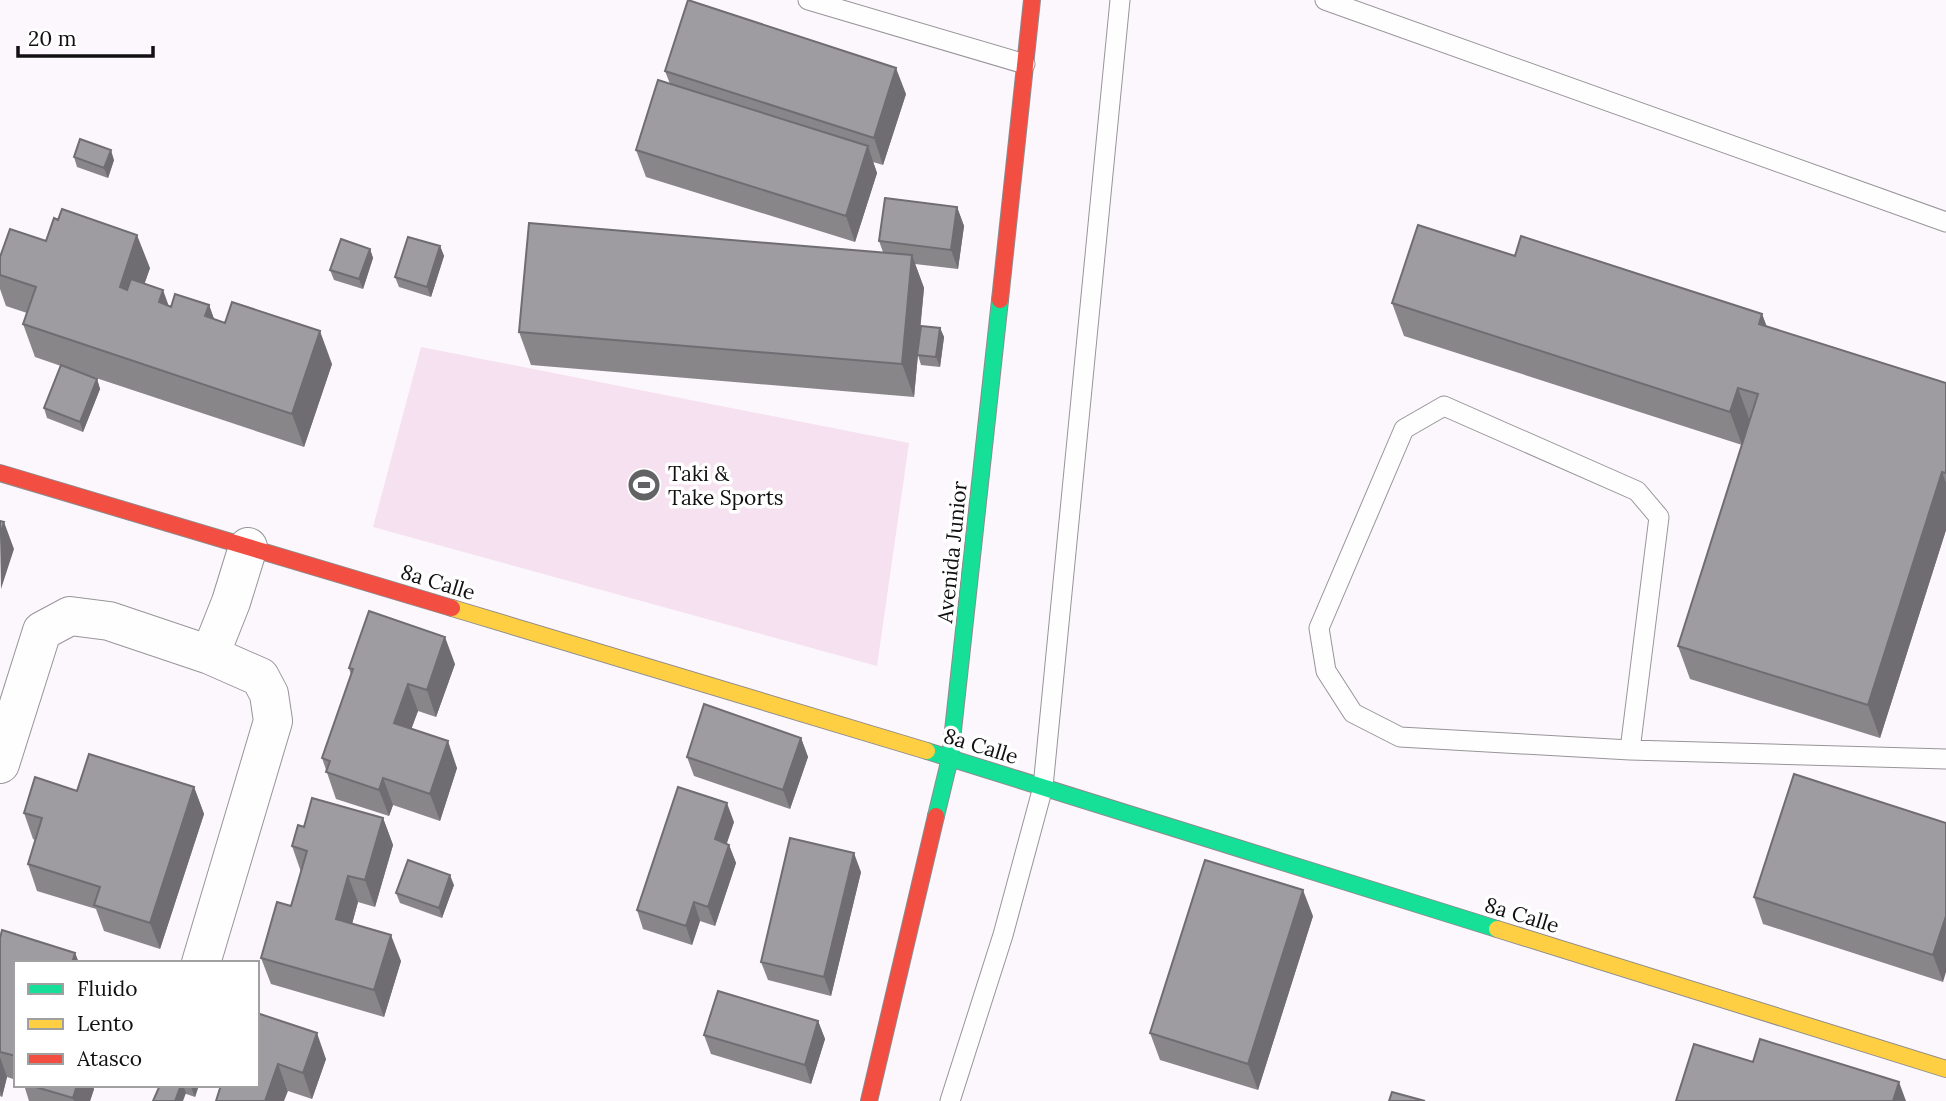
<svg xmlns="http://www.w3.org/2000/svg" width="1946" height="1101" font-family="Lora,serif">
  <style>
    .pitch { fill: #f6e1f0 }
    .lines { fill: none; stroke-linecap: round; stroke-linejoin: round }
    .lane-casing { stroke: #979597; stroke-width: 21 }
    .street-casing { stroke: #979597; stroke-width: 40 }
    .fast-casing { stroke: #8d8b8e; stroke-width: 18 }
    .slow-casing { stroke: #8d8b8e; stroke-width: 18 }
    .jam-casing { stroke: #8d8b8e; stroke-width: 18 }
    .lane { stroke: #fffeff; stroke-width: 19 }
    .street { stroke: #fffeff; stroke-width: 38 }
    .fast { stroke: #16e098; stroke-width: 16 }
    .slow { stroke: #ffcf43; stroke-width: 16 }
    .jam { stroke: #f24e42; stroke-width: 16 }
    .wall { fill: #89868a }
    .shaded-wall { fill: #6f6d71 }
    .building { fill: #9f9ca1; stroke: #6f6d71; stroke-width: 2 }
    .labels { text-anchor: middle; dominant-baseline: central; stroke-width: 7; stroke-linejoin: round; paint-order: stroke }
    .poi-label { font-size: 21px; fill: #111; stroke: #fff; text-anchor: start }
    .street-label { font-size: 21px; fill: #111; stroke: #fff }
  </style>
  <rect width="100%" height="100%" fill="#fcf7fd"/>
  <path class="pitch" d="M421,347L909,443L877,666L373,527Z"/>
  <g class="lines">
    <defs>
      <path id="lane" d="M808,0L1025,64
        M1325,0L1946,222
        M1630,750L1400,737L1353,713L1326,671L1319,628L1404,429L1444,406L1637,491L1659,517L1630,750L1946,759
        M950,1101L1003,935L1043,787L1120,0"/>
      <path id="street" d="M210,655L231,602L248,547
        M0,764L42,631L70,616L109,621L210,655L260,677L269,694L273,721L201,963"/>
      <path id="fast" d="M927,751L1497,929
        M936,816L950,758L1000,300"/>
      <path id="slow" d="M452,608L927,751
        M1497,929L1946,1069"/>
      <path id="jam" d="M1000,300L1032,0
        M0,473L452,608
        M869,1101L936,816"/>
    </defs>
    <use href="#lane" class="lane-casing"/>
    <use href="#street" class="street-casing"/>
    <use href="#fast" class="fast-casing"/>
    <use href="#slow" class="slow-casing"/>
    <use href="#jam" class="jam-casing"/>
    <use href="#lane" class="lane"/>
    <use href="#street" class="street"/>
    <use href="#fast" class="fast"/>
    <use href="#slow" class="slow"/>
    <use href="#jam" class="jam"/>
  </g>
  <path class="wall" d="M665,71L906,94L883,165L873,162L877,173L855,242L646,177L636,150L670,84Z
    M74,157L114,160L108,178L77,167Z
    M957,207L964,226L958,269L915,264L924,288L918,347L940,328L944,337L940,367L921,365L918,355L914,397L531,365L519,332L883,252L879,241Z
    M46,241L150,268L144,284L168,306L171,307L209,305L214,319L332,364L304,447L72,370L97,379L100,389L83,432L47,418L44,408L61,366L35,357L23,324L27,313L6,306L0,289V257Z
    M440,246L444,256L431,297L399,287L395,277Z
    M370,249L373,258L363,289L334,280L330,270Z
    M1515,256L1762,314L1767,327L1946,383V530L1880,738L1690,679L1678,646L1742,445L1404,336L1392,303Z
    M455,664L436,717L418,711L411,729L457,768L440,821L393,805L389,816L336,799L322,758L351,675L349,668Z
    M801,738L808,757L790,809L694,776L687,757Z
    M194,787L204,814L160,949L104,931L96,909L37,891L28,864L35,840L33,839L24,813L77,791Z
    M383,818L393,845L375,907L358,902L352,924L401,961L384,1017L271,984L261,958L291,906L301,872L292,846L304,827Z
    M734,822L726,844L729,845L736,863L715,926L700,921L692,945L643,929L637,910Z
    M1946,823L1943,982L1763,924L1754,897Z
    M861,872L831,996L768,980L761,962Z
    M454,885L442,918L400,903L396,893Z
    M1313,916L1258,1090L1160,1060L1150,1033Z
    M0,938L75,953L79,963H16V1080L7,1077L2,1097L0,1096Z
    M257,1013L326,1059L312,1099L288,1091Z
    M818,1021L825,1039L811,1084L711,1054L704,1035Z
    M24,1085H92L94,1089L90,1101H29Z
    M160,1085H199L195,1097Z"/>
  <path class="shaded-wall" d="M896,68L906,94L883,165L874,138Z
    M868,146L877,173L855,242L846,216Z
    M111,150L114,160L108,178L104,168Z
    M957,207L964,226L958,269L951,250Z
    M137,235L150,268L132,320L120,287Z
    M440,246L444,256L431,297L427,287Z
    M370,249L373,258L363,289L359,279Z
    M912,255L924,288L914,397L902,364Z
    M163,290L175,323L159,302Z
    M209,305L221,338L205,316Z
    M1762,314L1774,347L1759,324Z
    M940,328L944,337L940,367L936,357Z
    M320,331L332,364L304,447L292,414Z
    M97,379L100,389L83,432L80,422Z
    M1738,388L1750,421L1742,445L1730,412Z
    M1942,472L1946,483V530L1880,738L1868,705Z
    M4,522L14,549L1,589L0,535Z
    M445,637L455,664L436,717L427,690Z
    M408,684L418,711L404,749L394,723Z
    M801,738L808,757L790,809L783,790Z
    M448,741L457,768L440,821L430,794Z
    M383,778L393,805L389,816L379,790Z
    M194,787L204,814L160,949L150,923Z
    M727,803L734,822L722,858L715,839Z
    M383,818L393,845L375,907L365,880Z
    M729,845L736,863L715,926L708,907Z
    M854,853L861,872L831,996L824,977Z
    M450,875L454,885L442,918L439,908Z
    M348,876L358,902L346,946L336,919Z
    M1303,890L1313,916L1258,1090L1248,1064Z
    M694,902L700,921L692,945L686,926Z
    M1946,916V972L1943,982L1933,955Z
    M391,935L401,961L384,1017L374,990Z
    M75,953L79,963H72Z
    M818,1021L825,1039L811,1084L805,1065Z
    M317,1033L326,1059L312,1099L303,1073Z
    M0,1057L7,1077L2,1097L0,1091Z
    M278,1064L288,1091L284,1101H265Z
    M1899,1082L1906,1101H1893Z
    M77,1085H92L94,1089L90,1101H74L73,1098Z
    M181,1085H183L186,1093L183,1101H175Z
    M192,1085H199L195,1097L191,1087Z"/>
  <path class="building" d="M688,0L896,68L874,138L665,71Z
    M658,80L868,146L846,216L636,150Z
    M80,139L111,150L104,168L74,157Z
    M885,198L957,207L951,250L879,241Z
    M62,209L137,235L120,287L127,290L131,279L163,290L159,302L171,307L175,294L209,305L205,316L225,323L232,302L320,331L292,414L23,324L36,287L0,275V257L10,229L46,241L54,218L58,220Z
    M529,223L912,255L902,364L519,332Z
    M1418,225L1515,256L1521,236L1762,314L1759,324L1946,383V473L1942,472L1868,705L1678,646L1758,394L1738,388L1730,412L1392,303Z
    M408,237L440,246L427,287L395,277Z
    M341,239L370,249L359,279L330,270Z
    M921,326L940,328L936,357L917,355Z
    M61,365L97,379L80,422L44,408Z
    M0,521L4,522L0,535Z
    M369,611L445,637L427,690L408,684L394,723L448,741L430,794L383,778L379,790L326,772L330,761L322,758L353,669L349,668Z
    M704,704L801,738L783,790L687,757Z
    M89,754L194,787L150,923L94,905L100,887L28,864L42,818L24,813L35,777L77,791Z
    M1794,774L1946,823V916L1933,955L1754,897Z
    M678,787L727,803L715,839L729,845L708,907L694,902L686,926L637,910Z
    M312,798L383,818L365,880L348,876L336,919L391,935L374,990L261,958L277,902L291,906L307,851L292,846L298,825L304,827Z
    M790,838L854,853L824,977L761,962Z
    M408,860L450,875L439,908L396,893Z
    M1205,860L1303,890L1248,1064L1150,1033Z
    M2,930L75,953L72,963H16V1056L0,1052V938Z
    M718,991L818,1021L805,1065L704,1035Z
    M257,1013L317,1033L303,1073L278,1064L265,1101H216L221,1085H257Z
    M1760,1039L1899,1082L1893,1101H1676L1694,1044L1753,1062Z
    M29,1085H77L73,1098Z
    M160,1085H181L175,1101H153Z
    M1392,1092L1425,1101H1389Z"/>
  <defs>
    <symbol id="stadium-disc" viewBox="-11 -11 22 22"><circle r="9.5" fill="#636264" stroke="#fff"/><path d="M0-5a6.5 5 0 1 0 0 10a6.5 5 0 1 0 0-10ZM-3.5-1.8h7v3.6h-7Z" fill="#fff"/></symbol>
  </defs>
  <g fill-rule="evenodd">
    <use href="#stadium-disc" x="625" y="466" width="38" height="38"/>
  </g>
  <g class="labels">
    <g class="poi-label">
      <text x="668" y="473">Taki &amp;<tspan x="668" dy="24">Take Sports</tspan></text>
    </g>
    <g class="street-label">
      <text transform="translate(952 552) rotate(-84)">Avenida Junior</text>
      <text transform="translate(438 582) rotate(17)">8a Calle</text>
      <text transform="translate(981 746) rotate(17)">8a Calle</text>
      <text transform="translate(1522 915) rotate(17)">8a Calle</text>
    </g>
  </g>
  <rect x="14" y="961" width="245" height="126" fill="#ffffff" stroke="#a0a0a0" stroke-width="2"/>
  <rect x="28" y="984" width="35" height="10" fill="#16e098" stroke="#a0a0a0" stroke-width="2"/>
  <text x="77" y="996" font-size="21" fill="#111111">Fluido</text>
  <rect x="28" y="1019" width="35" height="10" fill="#ffcf43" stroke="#a0a0a0" stroke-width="2"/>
  <text x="77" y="1031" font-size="21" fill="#111111">Lento</text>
  <rect x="28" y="1054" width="35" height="10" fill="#f24e42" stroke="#a0a0a0" stroke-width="2"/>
  <text x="77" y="1066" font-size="21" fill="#111111">Atasco</text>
  <path d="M18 46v10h135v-10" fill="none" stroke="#111111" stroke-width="3.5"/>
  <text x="28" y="46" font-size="21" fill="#111111" stroke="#ffffff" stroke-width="5" paint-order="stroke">20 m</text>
</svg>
